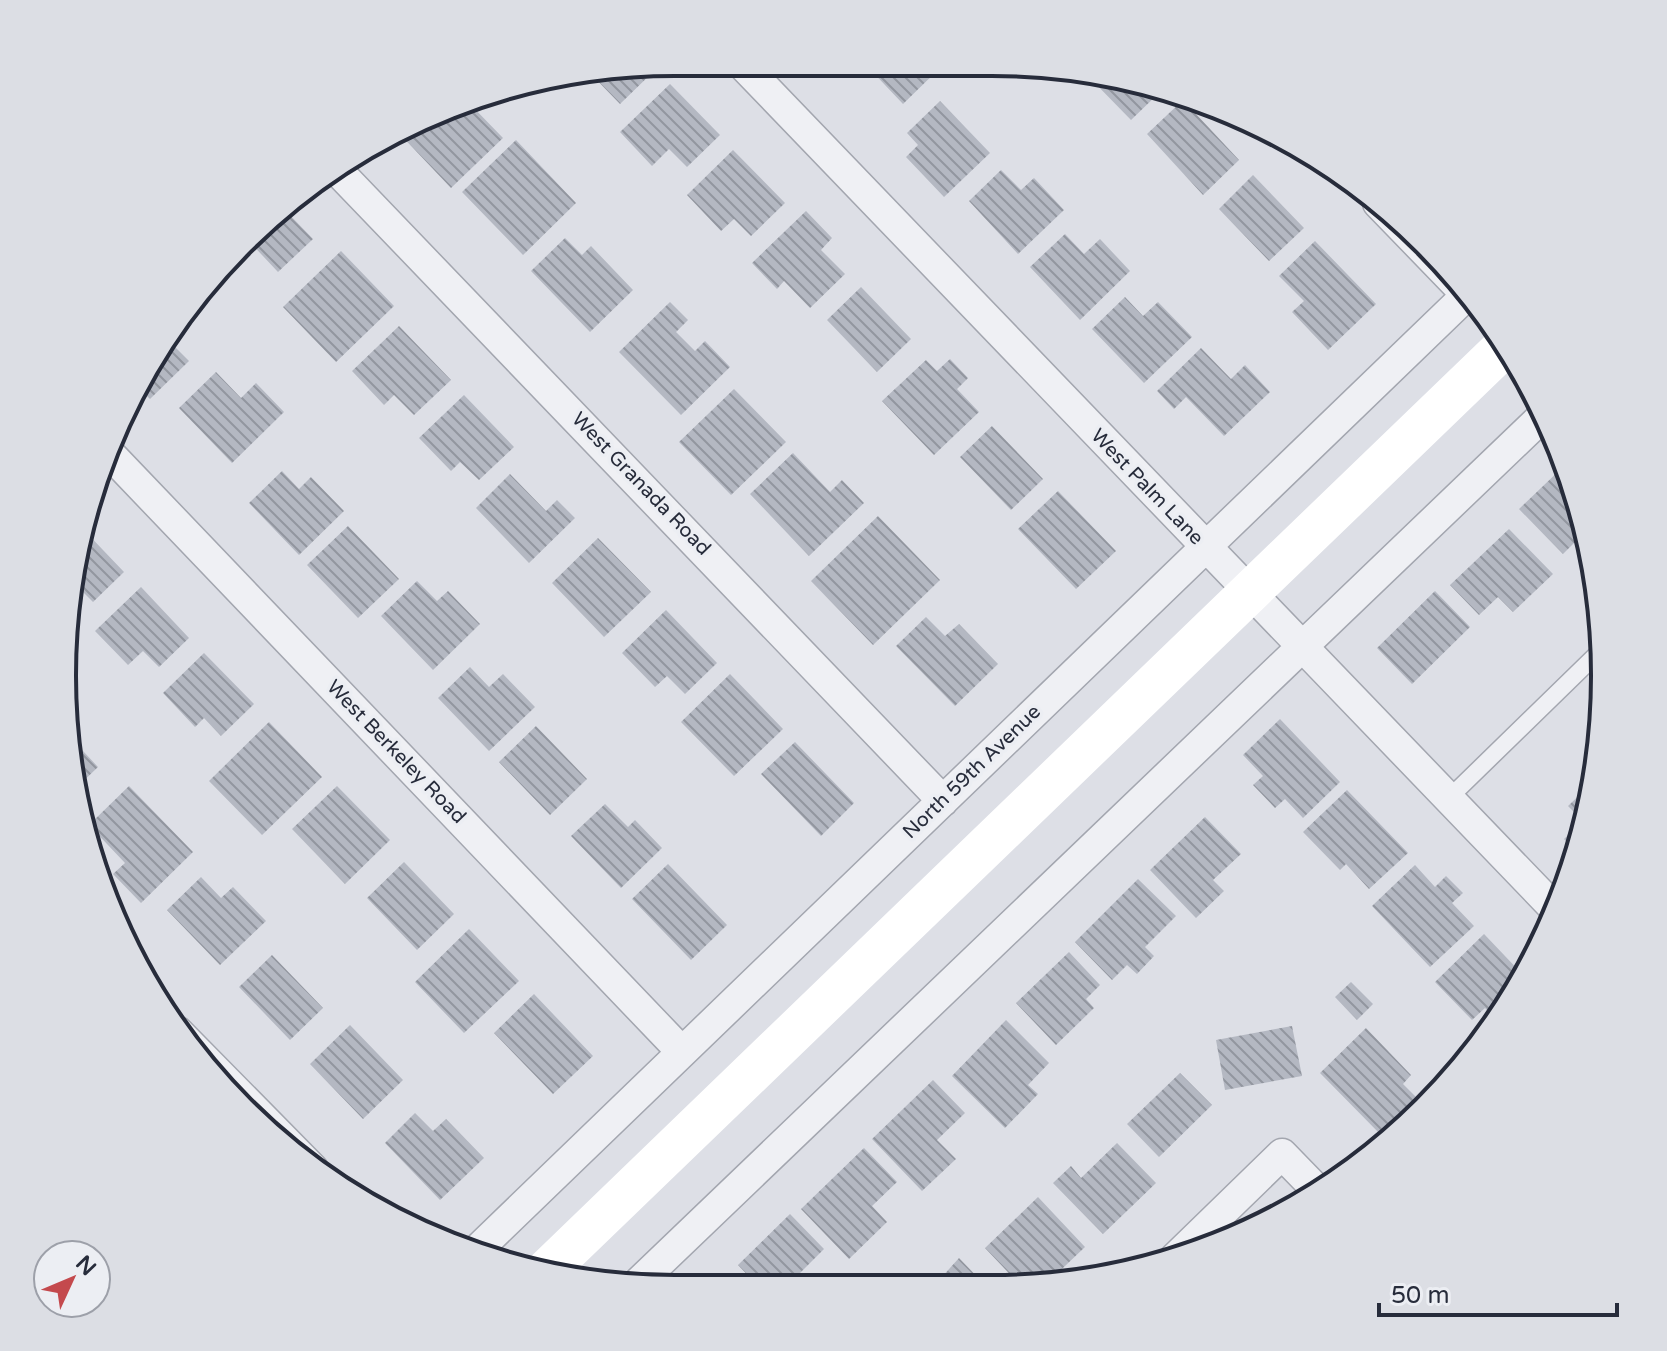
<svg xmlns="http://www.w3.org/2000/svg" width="1667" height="1351" font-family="'Varela Round',sans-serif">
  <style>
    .building { fill: url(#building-back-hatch) }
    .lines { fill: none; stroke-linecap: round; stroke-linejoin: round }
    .service-casing { stroke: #a3a6af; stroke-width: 19 }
    .minor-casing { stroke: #a3a6af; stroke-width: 33 }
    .service { stroke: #eff0f4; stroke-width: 16 }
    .minor { stroke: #eff0f4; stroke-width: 30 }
    .secondary { stroke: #fff; stroke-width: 42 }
    .labels { text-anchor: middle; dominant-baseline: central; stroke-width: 7; stroke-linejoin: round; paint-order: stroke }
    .street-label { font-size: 20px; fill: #272c3b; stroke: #eceef3 }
    .rim { fill: none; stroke: #272c3b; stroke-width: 4 }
  </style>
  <defs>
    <pattern id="building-back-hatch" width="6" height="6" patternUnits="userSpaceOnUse" patternTransform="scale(2)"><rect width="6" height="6" fill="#b4b8c2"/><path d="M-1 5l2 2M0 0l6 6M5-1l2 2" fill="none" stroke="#92969f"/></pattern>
  </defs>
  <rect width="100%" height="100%" fill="#dddfe6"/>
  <path class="building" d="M842,63H945L903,104L867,66L856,77Z
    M652,65L656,69L620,104L590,73Z
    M1089,77L1122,84L1159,93L1131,120Z
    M670,84L720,135L687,167L669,149L652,166L620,132Z
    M1183,100L1239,160L1203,195L1147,134Z
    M940,101L990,153L944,197L906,157L918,145L907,133Z
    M469,103L503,138L451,188L398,132Z
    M516,140L576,203L523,255L462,192Z
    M733,150L785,203L751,236L734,219L721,231L687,195Z
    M1001,170L1021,190L1034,178L1064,210L1018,254L969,201Z
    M1253,175L1304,228L1269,261L1219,209Z
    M284,209L313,239L278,272L246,238Z
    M806,211L832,238L821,250L845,274L810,308L784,281L777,289L752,263Z
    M1065,234L1084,254L1100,239L1130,271L1080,320L1030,267Z
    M565,238L582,255L591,246L633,290L590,332L531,271Z
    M1315,241L1376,304L1328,350L1292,312L1304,301L1279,276Z
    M341,251L394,306L336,362L283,307Z
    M861,287L911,339L877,372L827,320Z
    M1125,297L1143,316L1158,302L1192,337L1144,383L1092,329Z
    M670,302L688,320L676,332L695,351L705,341L730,367L681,415L619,352Z
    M399,326L451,380L414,415L394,395L384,405L352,371Z
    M167,339L189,361L150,399L137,386L144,368Z
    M1201,348L1231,379L1245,365L1270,392L1224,436L1186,397L1174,409L1157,391Z
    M950,359L968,378L957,389L979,412L934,455L882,401L926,360L937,371Z
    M216,372L241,398L256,383L284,412L232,463L179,408Z
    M734,389L786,442L731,495L679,442Z
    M464,395L514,447L479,480L460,462L451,471L419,438Z
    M992,426L1043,479L1011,510L960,457Z
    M793,453L830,492L842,480L864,503L809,556L750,494Z
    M1565,465L1586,531L1563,554L1519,509Z
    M282,471L299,489L311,477L344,511L299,555L249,503Z
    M510,474L546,511L557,500L575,518L529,563L476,508Z
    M1058,491L1116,551L1076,589L1018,529Z
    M878,516L940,580L873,645L811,581Z
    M348,526L399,579L358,618L307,565Z
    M82,528L124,572L93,602L77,586L73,589Z
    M1509,529L1553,574L1513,612L1498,597L1479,615L1450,585Z
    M598,538L651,592L604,637L552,583Z
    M417,581L437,601L448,591L480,624L433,670L381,616Z
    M141,587L189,638L159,667L143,651L128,665L95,631Z
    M1435,591L1470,627L1412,684L1377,648Z
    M666,610L717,663L685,694L667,676L655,687L622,653Z
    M926,617L945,636L959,624L998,664L955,706L896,646Z
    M204,653L254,704L221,736L204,718L195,727L163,693Z
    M470,667L489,687L503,674L535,707L489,751L438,698Z
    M730,674L783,729L734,776L681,722Z
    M1280,719L1340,782L1303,818L1285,799L1275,808L1253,785L1263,776L1243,755Z
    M269,722L322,777L262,835L209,781Z
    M536,726L587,779L550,815L499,762Z
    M68,735L98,767L73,791V788Z
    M795,742L854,803L821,836L761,774Z
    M1594,781L1584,823L1577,853L1564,839L1583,821L1568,806Z
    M129,786L193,852L141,903L113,874L125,863L89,825Z
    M337,786L390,840L345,884L292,829Z
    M1347,790L1408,853L1369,889L1346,864L1340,870L1303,832Z
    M605,804L628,827L635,820L662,848L621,888L571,836Z
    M1205,817L1241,854L1213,880L1224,891L1196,918L1150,870Z
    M404,862L454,914L417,950L367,898Z
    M668,864L727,925L691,960L632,899Z
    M1415,865L1435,887L1446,876L1463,893L1452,903L1474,926L1430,967L1372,906Z
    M201,877L221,898L233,887L266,921L220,965L167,910Z
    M1138,879L1176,916L1145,947L1154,956L1137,974L1127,965L1112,980L1075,942Z
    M469,929L519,981L464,1033L415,982Z
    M1484,934L1525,977L1496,1019L1485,1008L1472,1020L1435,982Z
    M1069,952L1100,985L1086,999L1094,1008L1056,1045L1016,1003Z
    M272,955L323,1008L290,1040L239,987Z
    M1351,982L1373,1004L1357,1020L1335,997Z
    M534,994L593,1056L553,1094L494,1033Z
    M1006,1020L1049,1063L1028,1085L1038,1094L1005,1128L952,1076Z
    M350,1025L403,1080L363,1119L310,1064Z
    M1292,1026L1302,1076L1225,1090L1216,1040Z
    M1366,1028L1411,1075L1403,1084L1418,1099L1381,1135L1320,1073Z
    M1180,1073L1212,1105L1159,1157L1127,1124Z
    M933,1080L965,1113L937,1140L956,1159L922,1191L872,1139Z
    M415,1113L433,1131L446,1119L484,1158L440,1200L385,1143Z
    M1117,1143L1156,1183L1103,1234L1053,1183L1071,1166L1081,1178Z
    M864,1148L897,1182L872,1206L887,1222L849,1259L801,1209Z
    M1038,1197L1085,1247L1045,1285L1023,1288L985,1248Z
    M790,1214L824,1249L798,1275L810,1288H760L738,1265Z
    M959,1258L988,1288H932Z"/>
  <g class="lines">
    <defs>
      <path id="service" d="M1447,800L1603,648"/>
      <path id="minor" d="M740,62L1556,910
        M336,169L943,801
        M1378,203L1467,295
        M109,453L682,1052
        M178,1032L313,1169
        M475,1252L1469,293
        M1174,1259L1282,1154L1318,1191
        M634,1287L1545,414"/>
    </defs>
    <use href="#service" class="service-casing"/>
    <use href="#minor" class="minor-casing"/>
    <use href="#service" class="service"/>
    <use href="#minor" class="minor"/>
    <path class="secondary" d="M544,1273L1505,346"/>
  </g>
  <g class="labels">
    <g class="street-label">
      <text transform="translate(641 484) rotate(46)">West Granada Road</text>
      <text transform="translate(1147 487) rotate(46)">West Palm Lane</text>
      <text transform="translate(396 752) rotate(46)">West Berkeley Road</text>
      <text transform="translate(972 772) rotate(-44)">North 59th Avenue</text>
    </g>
  </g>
  <path d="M0 0H1667V1351H0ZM675 76H992A599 599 0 0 1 1591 675V676A599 599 0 0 1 992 1275H675A599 599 0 0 1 76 676V675A599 599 0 0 1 675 76Z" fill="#dcdee4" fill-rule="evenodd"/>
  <path class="rim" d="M675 76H992A599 599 0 0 1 1591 675V676A599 599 0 0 1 992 1275H675A599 599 0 0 1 76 676V675A599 599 0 0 1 675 76Z"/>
  <g transform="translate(72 1279) rotate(46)"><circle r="38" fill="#eceef3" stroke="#9da0a9" stroke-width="2"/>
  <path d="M0-6L14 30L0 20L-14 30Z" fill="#c4494d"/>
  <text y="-12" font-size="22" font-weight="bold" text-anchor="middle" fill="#272c3b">N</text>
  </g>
  <path d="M1379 1303v12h238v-12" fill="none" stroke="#272c3b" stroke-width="4"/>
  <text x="1391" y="1303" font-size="24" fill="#272c3b" stroke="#eceef3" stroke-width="6" paint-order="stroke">50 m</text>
</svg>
